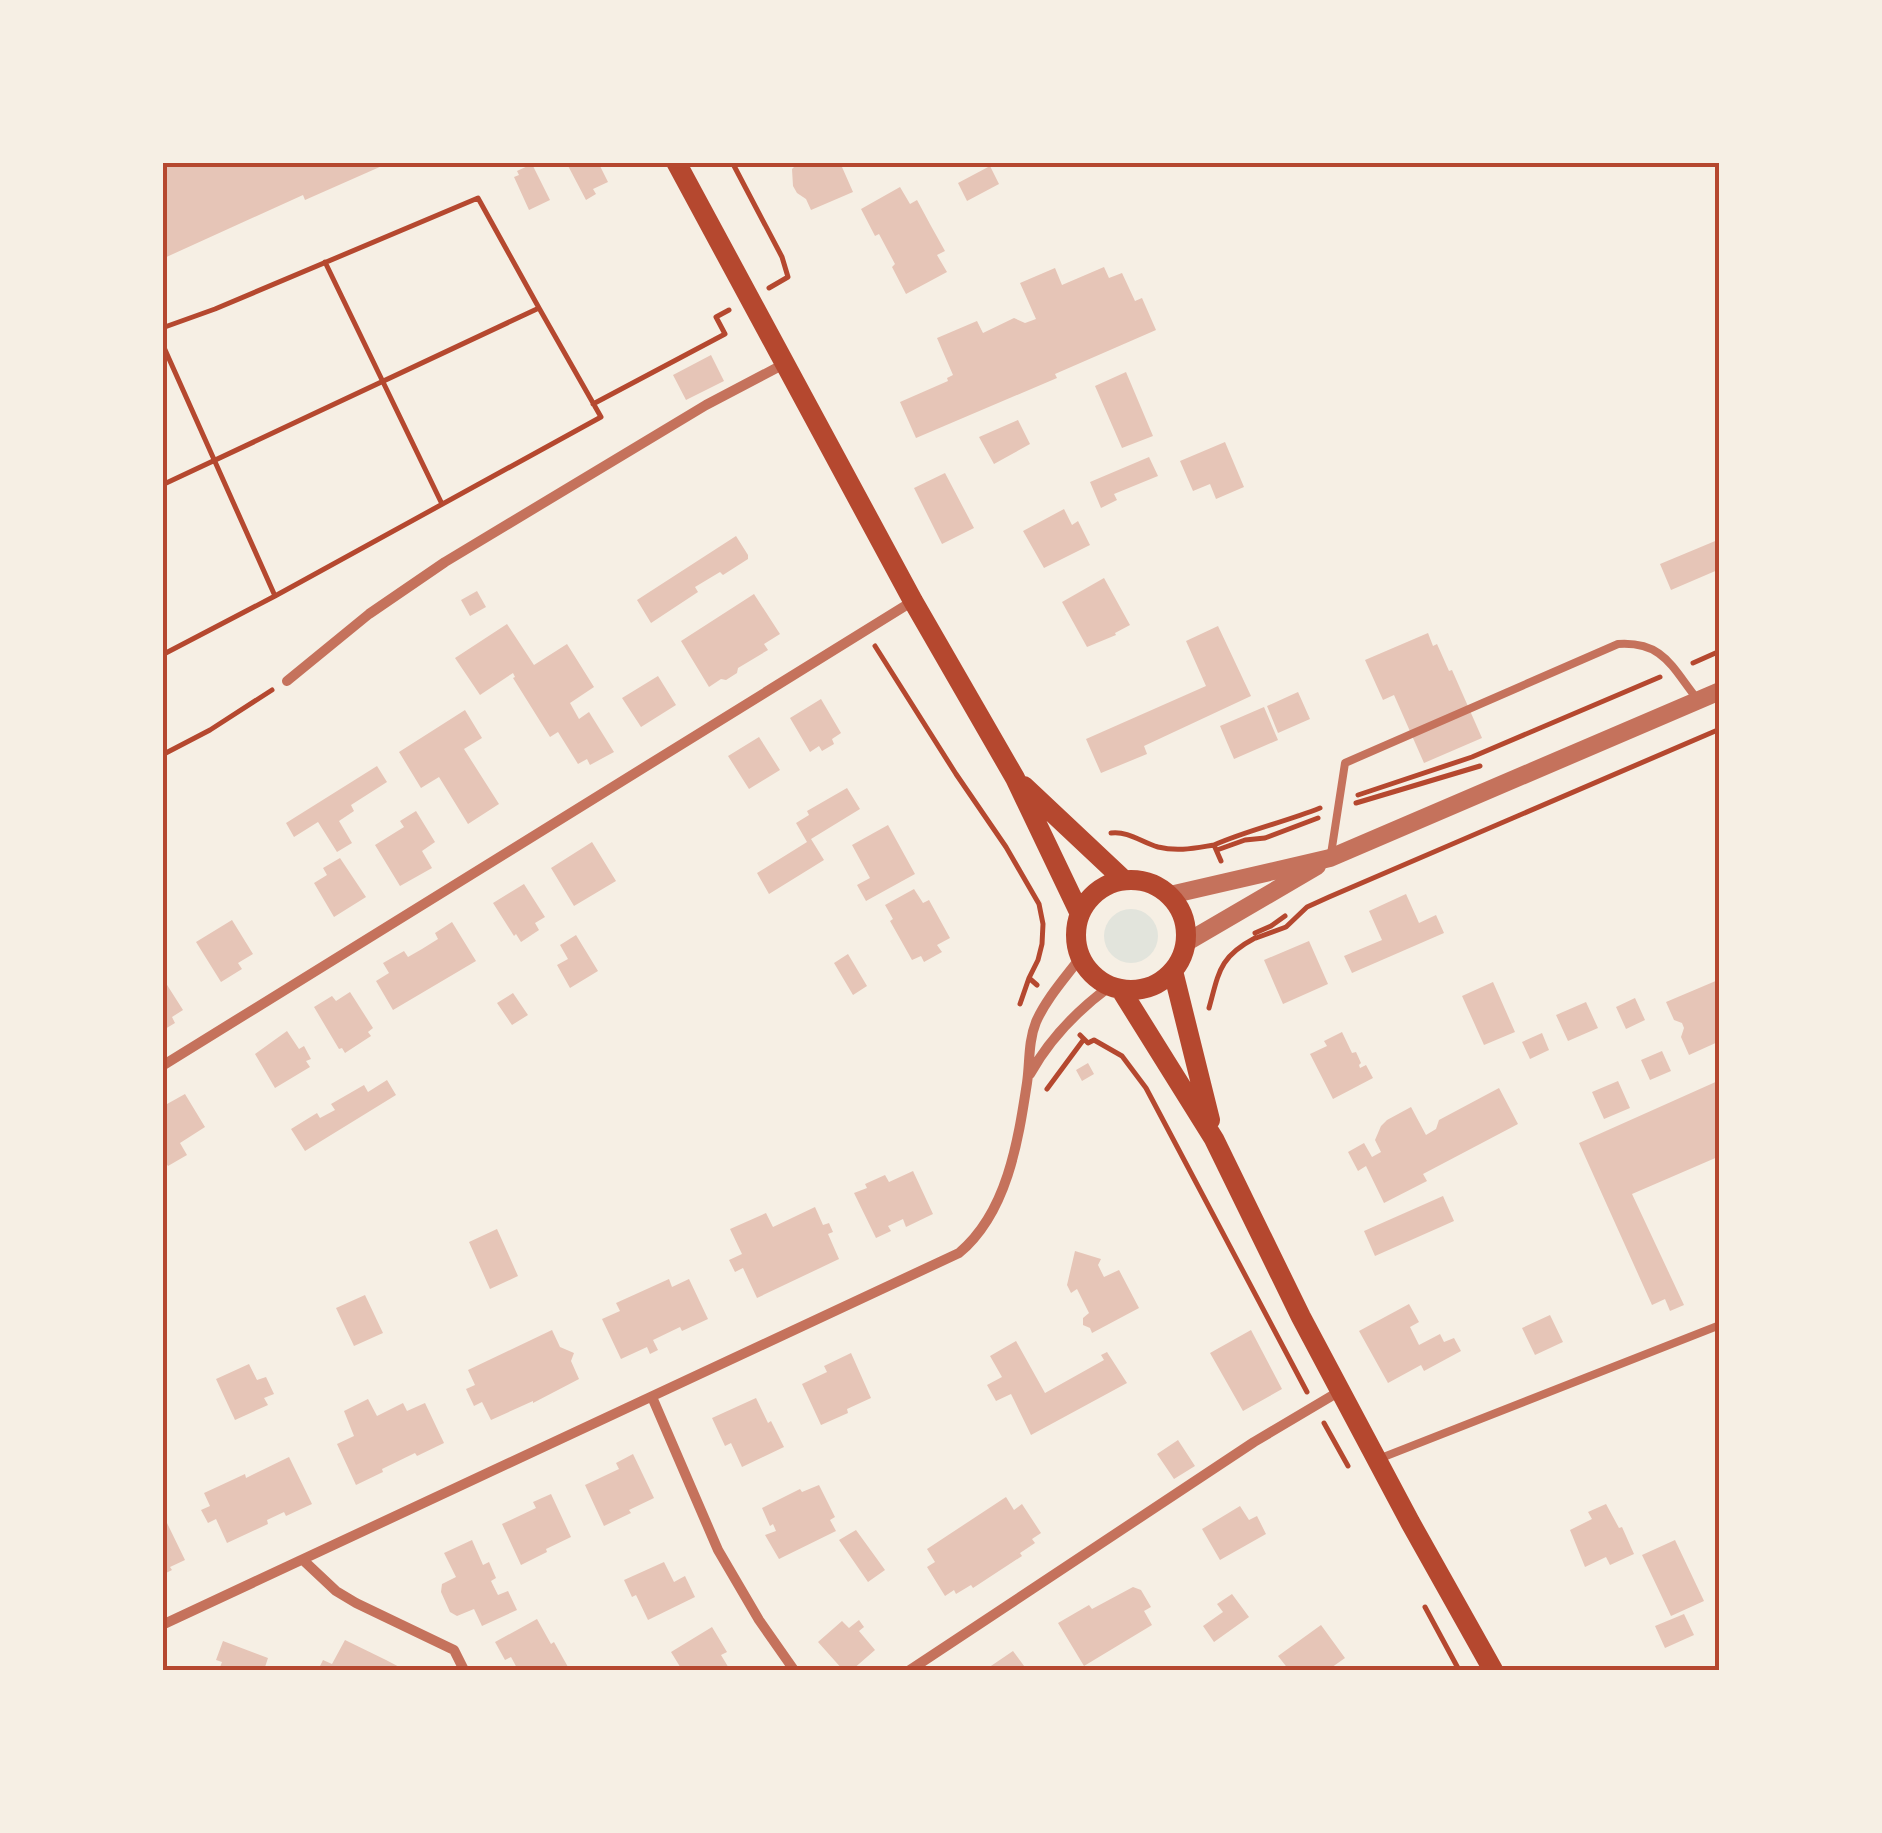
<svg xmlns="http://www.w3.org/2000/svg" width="1882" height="1833" font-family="'Open Sans',sans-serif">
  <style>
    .green { fill: #e2e4dc }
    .building { fill: #e6c5b7 }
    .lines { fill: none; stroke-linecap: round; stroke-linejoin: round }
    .path { stroke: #b5482f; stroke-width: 5 }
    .service { stroke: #c5725c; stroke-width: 8 }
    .minor { stroke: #c5725c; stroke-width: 10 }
    .tertiary { stroke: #c5725c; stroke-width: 18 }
    .secondary { stroke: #b5482f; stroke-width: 20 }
    .neatline { fill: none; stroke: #b5482f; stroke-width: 4 }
  </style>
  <rect width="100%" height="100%" fill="#f6efe4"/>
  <path class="green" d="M1104 936a27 27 0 1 1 54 0a27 27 0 1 1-54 0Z"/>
  <path class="building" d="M162,162H391L305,200L303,195L162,259Z
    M566,162H598L608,182L593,189L596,194L586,200Z
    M799,162H853L842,167L853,192L811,210L806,199L797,193L793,186L792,169Z
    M532,164L550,200L529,210L514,177L519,175L517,171Z
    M990,166L999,184L967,201L958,183Z
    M900,187L910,204L917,200L931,226L945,251L937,255L947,272L906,294L892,267L895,264L879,234L875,236L861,209Z
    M1104,267L1109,278L1122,273L1135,301L1142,298L1156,330L1055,374L1057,378L916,438L900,402L948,381L947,378L953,375L937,338L977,321L983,333L1014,318L1025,323L1036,319L1020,283L1055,268L1062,285Z
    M711,355L724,381L686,400L673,375Z
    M1126,372L1153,436L1122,448L1095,386Z
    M1018,420L1030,444L994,464L979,437Z
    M1225,442L1244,487L1216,499L1210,484L1193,491L1180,461Z
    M1149,457L1158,476L1114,494L1117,500L1101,508L1090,482Z
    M945,473L974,528L942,544L914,488Z
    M1064,509L1072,525L1078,521L1090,545L1044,568L1023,531Z
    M736,536L748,555V559L723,575L720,572L695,587L698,592L651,623L637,600Z
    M1720,539V569L1671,590L1660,564Z
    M1104,578L1130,625L1115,633L1116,635L1087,647L1062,602Z
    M477,591L486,607L470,616L461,600Z
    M754,594L780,634L764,644L768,650L738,668L737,673L726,680L721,679L709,687L681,641Z
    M507,624L534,665L567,644L594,687L570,703L579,719L589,712L614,752L590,765L587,759L578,764L558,732L550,737L513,678L515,677L513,673L480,695L455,658Z
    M1218,626L1251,696L1144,746L1147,754L1101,773L1086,739L1206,686L1186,641Z
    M1428,633L1433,646L1437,644L1449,671L1452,670L1482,738L1424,763L1394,695L1383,700L1365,660Z
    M658,676L676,705L641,727L622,698Z
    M1298,692L1310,719L1278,733L1267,706Z
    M821,699L841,733L832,739L834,744L822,751L819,746L810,752L790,718Z
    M1264,707L1278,740L1234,759L1220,726Z
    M465,710L482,738L464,749L499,804L468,824L439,777L421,788L399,752Z
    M759,737L780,770L749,789L728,756Z
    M377,766L387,782L351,805L354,811L339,821L352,843L337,852L318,822L294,837L286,823Z
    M847,788L860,809L811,839L824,860L769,894L757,873L807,842L796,823L809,815L807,811Z
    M416,811L435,842L422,851L432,868L400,886L375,845L404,827L400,821Z
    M888,825L915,874L866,901L857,885L870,878L852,845Z
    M592,842L616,881L574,906L551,868Z
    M340,858L366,897L334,917L314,883L327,875L323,868Z
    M524,884L545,917L535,923L539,930L521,942L516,934L514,936L493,903Z
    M914,889L923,903L929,900L950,938L937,945L942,952L924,962L921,956L912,960L890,921L893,919L885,905Z
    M1406,894L1419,923L1436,915L1444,933L1352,973L1344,956L1382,940L1369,911Z
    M232,920L253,954L238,963L242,969L221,982L196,942Z
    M452,922L476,961L393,1010L376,981L389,973L383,963L404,951L408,957L422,949L438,939L435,933Z
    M576,935L598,971L570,988L557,965L568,959L560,945Z
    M1309,941L1328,984L1283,1004L1264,960Z
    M848,954L867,986L853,995L834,963Z
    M162,977L183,1010L172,1017L175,1023L165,1029L162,1025Z
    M1718,980L1720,1041L1689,1055L1681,1037L1684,1028L1682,1023L1674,1020L1666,1002Z
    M1493,982L1515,1032L1484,1045L1462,996Z
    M350,992L373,1028L368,1032L371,1036L345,1053L342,1048L339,1049L314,1007L332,996L336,1001Z
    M513,993L528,1015L512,1025L497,1003Z
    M1635,998L1645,1020L1626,1029L1616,1007Z
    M1586,1002L1598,1028L1568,1041L1556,1015Z
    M287,1031L299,1049L304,1046L311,1059L306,1061L310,1067L275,1088L255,1054Z
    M1342,1032L1352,1053L1356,1052L1361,1063L1359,1065L1360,1068L1366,1065L1373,1078L1333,1099L1310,1054L1327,1046L1324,1041Z
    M1542,1033L1549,1050L1530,1059L1522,1042Z
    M1662,1051L1671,1071L1650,1080L1641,1060Z
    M1088,1063L1094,1074L1082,1081L1076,1070Z
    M387,1080L396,1095L305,1151L291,1129L317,1113L320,1118L335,1110L331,1104L364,1085L368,1092Z
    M1720,1080V1156L1632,1194L1684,1305L1670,1311L1665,1299L1652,1305L1579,1143Z
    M1618,1081L1630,1108L1604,1119L1592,1092Z
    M1499,1088L1518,1124L1423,1174L1427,1181L1384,1203L1366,1166L1358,1171L1348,1152L1364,1143L1372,1157L1381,1152L1375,1140L1381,1126L1387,1120L1411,1107L1426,1135L1436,1129L1439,1120Z
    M185,1094L205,1127L180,1143L187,1155L168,1166L162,1157V1097L167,1104Z
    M913,1171L933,1214L906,1227L903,1219L888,1226L891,1231L876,1238L854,1193L867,1188L865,1184L885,1175L889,1182Z
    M1443,1196L1454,1221L1375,1256L1364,1231Z
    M815,1207L823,1225L829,1223L833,1232L828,1234L839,1259L757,1298L743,1268L735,1272L729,1260L742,1254L730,1229L766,1213L773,1227Z
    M497,1229L518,1276L490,1289L469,1242Z
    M1075,1251L1101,1259L1098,1265L1104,1277L1119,1270L1139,1308L1092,1333L1090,1328L1083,1325V1318L1089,1313L1077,1289L1071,1293L1067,1285Z
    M669,1279L672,1287L689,1279L708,1319L682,1331L680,1327L653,1340L658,1350L650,1354L647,1347L621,1359L602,1319L620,1311L616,1303Z
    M365,1295L383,1333L354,1346L336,1308Z
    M1409,1304L1419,1322L1410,1327L1419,1345L1440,1334L1444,1342L1454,1338L1461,1351L1424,1371L1421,1365L1388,1383L1359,1331Z
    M1550,1315L1563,1342L1535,1355L1522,1328Z
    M552,1330L560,1347L574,1353L571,1361L579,1379L533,1403V1401L491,1420L482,1402L474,1406L466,1389L475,1385L468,1370Z
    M1251,1330L1282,1389L1243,1411L1210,1353Z
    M1016,1341L1045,1393L1104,1360L1101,1355L1107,1352L1127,1383L1031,1435L1011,1394L996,1401L987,1385L1002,1377L990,1356Z
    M851,1353L871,1398L847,1409L848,1413L821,1425L802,1384L827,1372L824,1366Z
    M249,1364L257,1380L266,1377L274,1394L264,1398L268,1405L235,1420L216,1379Z
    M756,1398L768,1423L771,1421L784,1447L742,1467L731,1443L725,1446L712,1418Z
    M368,1399L377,1416L403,1403L407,1411L425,1403L444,1443L417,1456L415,1453L382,1469L383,1472L356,1485L337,1444L354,1436L344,1411Z
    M1178,1440L1195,1466L1174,1479L1157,1454Z
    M633,1454L654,1498L629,1510L631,1513L604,1526L585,1485L619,1469L616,1463Z
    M289,1457L312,1504L286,1516L284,1512L267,1520L268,1524L227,1543L216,1519L208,1523L201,1510L210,1506L204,1493L245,1474L246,1478Z
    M819,1485L835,1517L830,1520L836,1531L779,1559L765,1535L776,1531L773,1524L770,1526L762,1508L800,1489L802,1492Z
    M551,1494L571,1537L546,1549L547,1552L521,1565L502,1524L536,1508L533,1502Z
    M1006,1497L1014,1510L1022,1504L1041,1533L1032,1539L1035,1543L1020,1553L1022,1556L973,1588L971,1585L956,1594L954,1590L945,1596L927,1567L935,1562L927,1549Z
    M1606,1504L1619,1528L1622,1527L1634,1554L1610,1565L1606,1557L1585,1567L1570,1530L1592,1519L1588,1512Z
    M1240,1506L1249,1520L1257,1516L1266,1534L1220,1560L1202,1529Z
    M167,1523L185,1560L170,1567L172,1570L162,1575V1525Z
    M856,1530L885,1570L868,1582L839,1540Z
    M472,1540L483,1565L489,1562L496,1578L491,1581L498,1595L508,1591L517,1610L482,1626L474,1609L457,1616L450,1612L441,1592L442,1584L456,1577L444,1553Z
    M1675,1540L1704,1601L1671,1616L1642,1555Z
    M664,1562L674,1582L685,1576L695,1597L648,1620L636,1595L632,1597L624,1580Z
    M1133,1587L1141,1590L1151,1607L1144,1611L1152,1625L1084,1666L1058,1623L1089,1605L1092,1609Z
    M1232,1594L1249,1617L1214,1642L1203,1626L1223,1612L1217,1604Z
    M1684,1614L1694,1635L1665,1648L1655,1626Z
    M537,1619L551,1644L554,1642L568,1667L562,1670H518L511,1657L505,1660L495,1642Z
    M859,1620L864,1627L859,1631L875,1650L852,1670H843L818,1642L842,1621L849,1628Z
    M1321,1625L1345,1658L1328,1670H1289L1278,1656Z
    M712,1627L727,1652L721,1655L730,1670H682L671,1652Z
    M345,1640L386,1660L405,1670H318L323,1660L332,1664Z
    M223,1641L268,1658L264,1670H219L222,1662L216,1660Z
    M1013,1651L1027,1670H985Z"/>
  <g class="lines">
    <path class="path" d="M732,162L782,257L788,277L769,288
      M325,262L442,504
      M162,328L215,309L478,198L539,308
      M162,343L275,596
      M593,404L725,334L716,317L729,310
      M162,485L539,308L601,417L275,596L162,655
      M875,646L956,774L1006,847L1039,904L1043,924L1042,944L1038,960L1029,978L1037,985
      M1693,663L1720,651
      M162,755L210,730L272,690
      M1358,795L1472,757L1660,677
      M1356,803L1480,766
      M1111,833C1129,831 1141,842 1158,847C1178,852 1195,848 1214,845L1221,861
      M1214,845C1248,830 1285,822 1320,808
      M1217,850L1245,840L1265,838L1318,818
      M1255,933L1271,926L1285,916
      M1256,938L1286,927L1307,907L1329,897L1720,729
      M1020,1004L1029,978
      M1209,1008C1219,972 1219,957 1255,938
      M1080,1035L1088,1043L1094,1040L1122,1056L1146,1088L1307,1392
      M1047,1089L1084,1039
      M1324,1423L1348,1466
      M1425,1607L1459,1670"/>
    <path class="service" d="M1331,854L1345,763L1618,644C1664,641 1672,668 1698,700
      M1381,1458L1720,1325"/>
    <path class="minor" d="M287,681L369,614L445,562L706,405L784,364
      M162,1066L913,601
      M1030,1074C1049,1040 1078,1010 1109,987
      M652,1397L718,1550L759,1620L794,1670
      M303,1560L336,1591L356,1603L454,1650L464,1670
      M162,1625L959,1253C1007,1213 1018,1142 1027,1083C1030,1063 1028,1042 1036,1022C1046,999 1065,978 1080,958
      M910,1670L1254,1442L1340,1391"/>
    <path class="tertiary" d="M1170,895L1330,858L1720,691
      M1187,942L1317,866"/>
    <path class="secondary" d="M676,162L913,601L1015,778L1080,914
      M1024,786L1124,880
      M1076 935a55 55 0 1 1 110 0a55 55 0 1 1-110 0Z
      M1173,971L1210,1120
      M1121,990L1214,1139L1301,1317L1410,1522L1493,1670"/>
  </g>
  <rect width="1882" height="1833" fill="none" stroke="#f6efe4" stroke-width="330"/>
  <rect x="165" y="165" width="1552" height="1503" class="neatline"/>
</svg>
